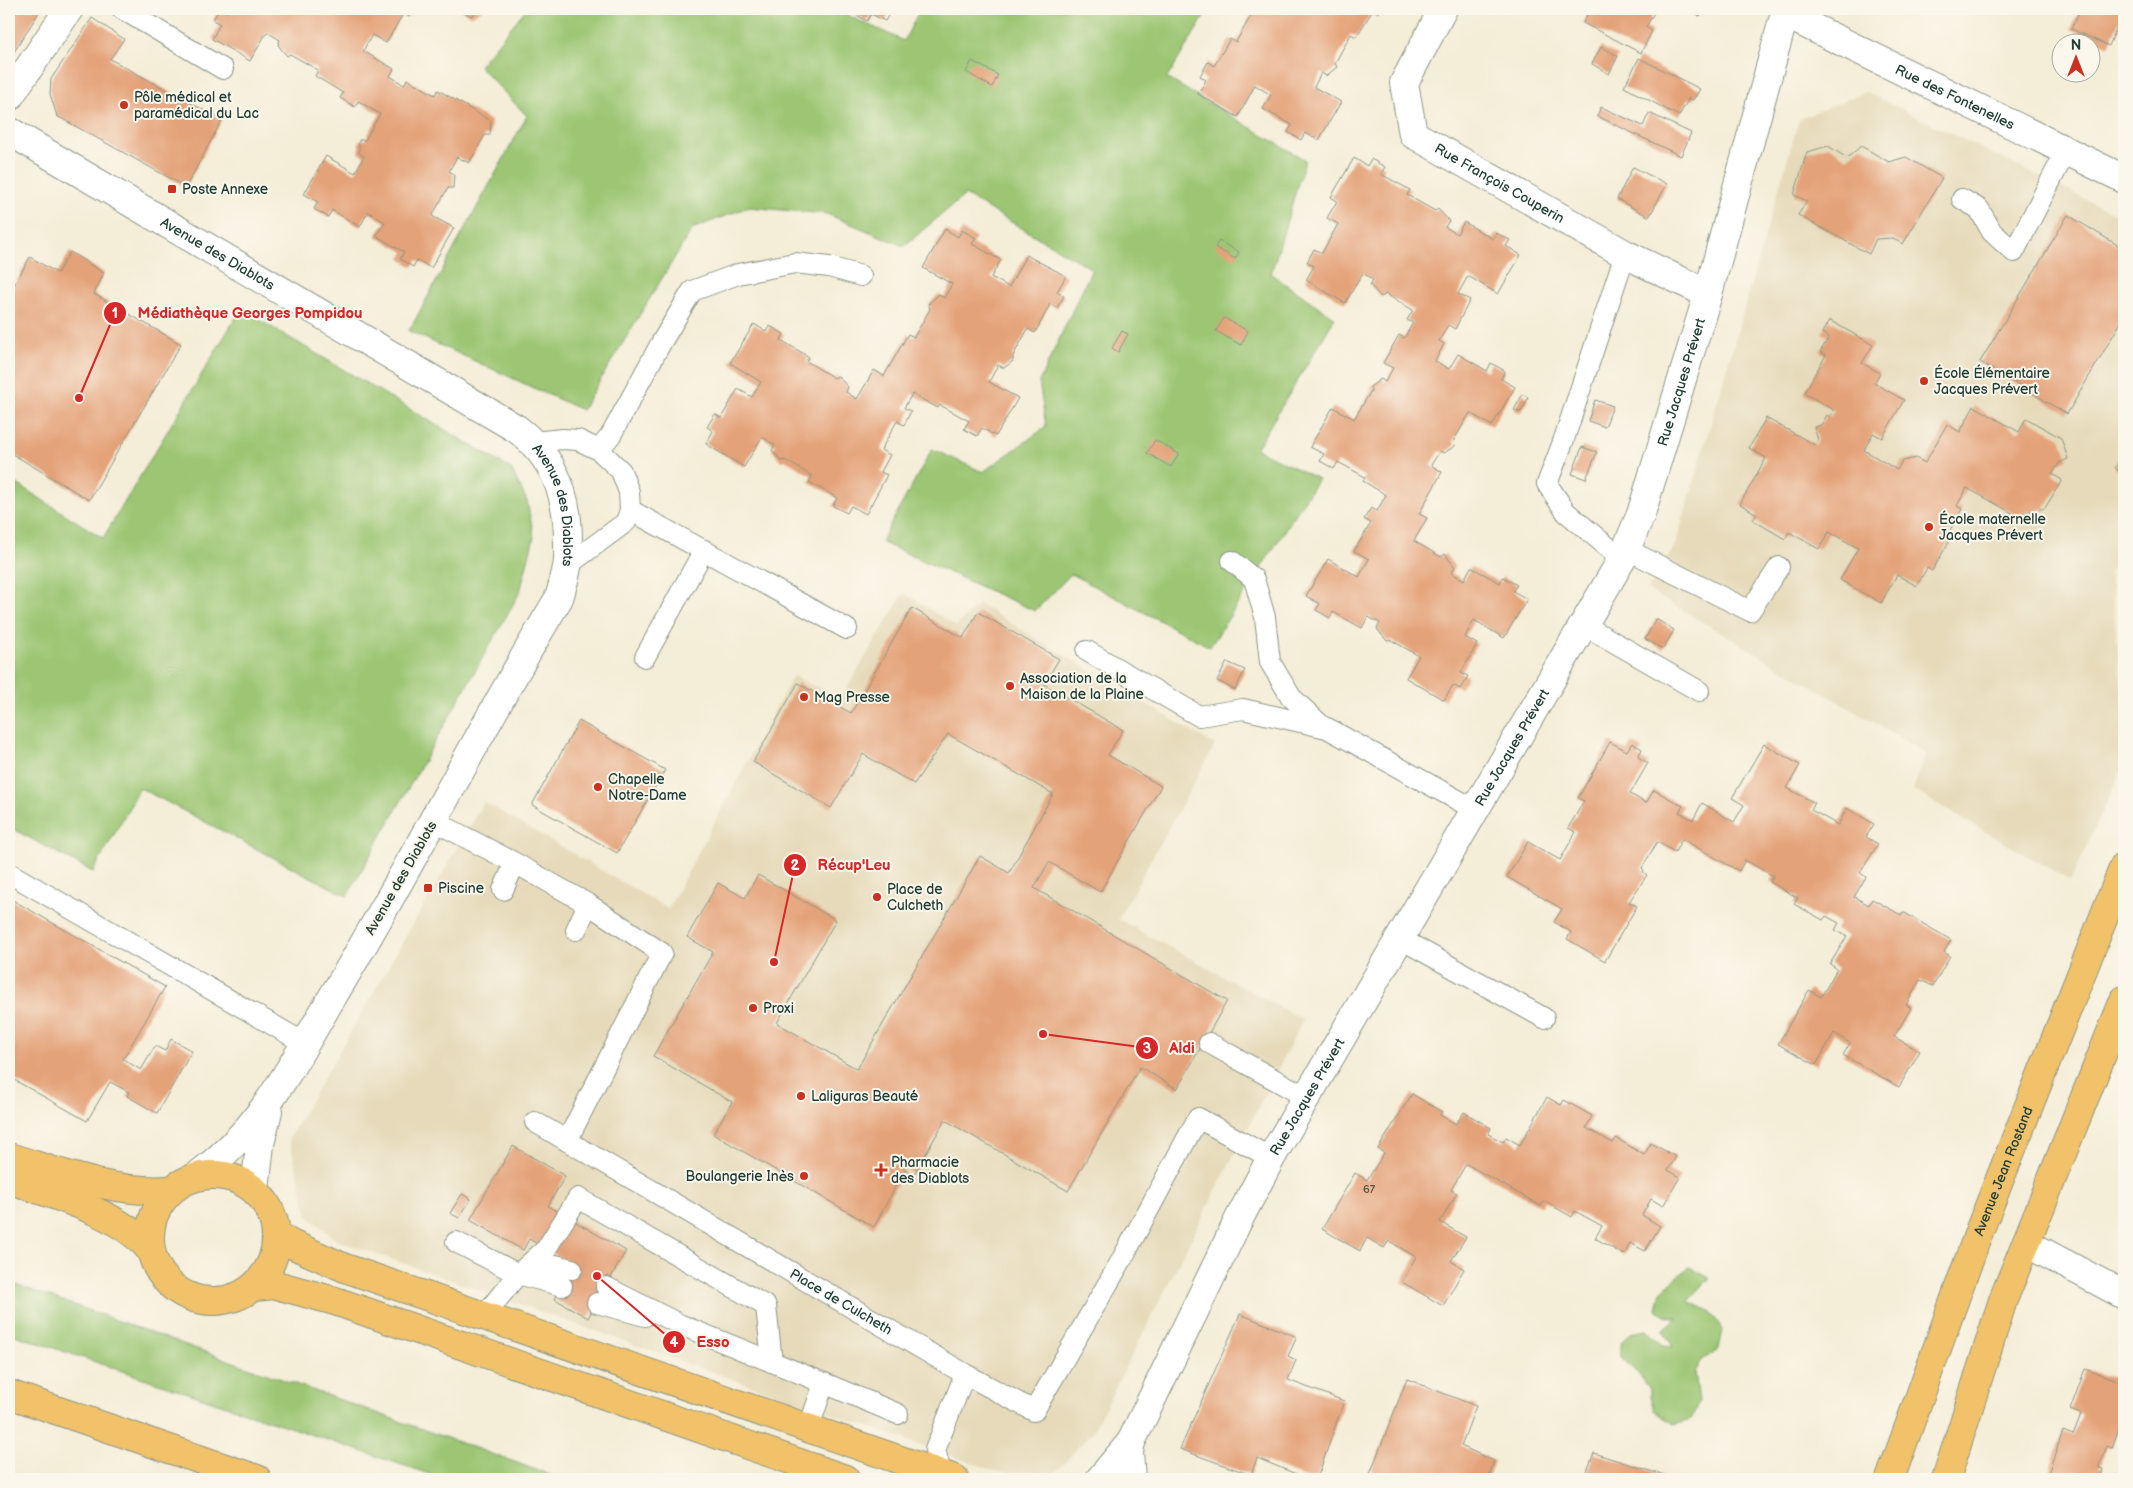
<svg xmlns="http://www.w3.org/2000/svg" width="2133" height="1488" font-family="'Balsamiq Sans',sans-serif">
  <style>
    .built { fill: #e6daba }
    .green { fill: #9cc673; stroke: #5e8254 }
    .building { fill: #e4a278 }
    .lines { fill: none; stroke-linecap: round; stroke-linejoin: round }
    .service-casing { stroke: #8a9586; stroke-width: 22 }
    .minor-casing { stroke: #8a9586; stroke-width: 30 }
    .primary-casing { stroke: #8a9586; stroke-width: 30 }
    .motorway-casing { stroke: #8a9586; stroke-width: 30 }
    .service { stroke: #fff; stroke-width: 20 }
    .minor { stroke: #fff; stroke-width: 28 }
    .primary { stroke: #f2c26a; stroke-width: 28 }
    .motorway { stroke: #f2c26a; stroke-width: 28 }
    .poi-dot { fill: #c8321e; stroke: #fbf7ec; stroke-width: 2 }
    .labels { text-anchor: middle; dominant-baseline: central; stroke-width: 4; stroke-linejoin: round; paint-order: stroke }
    .number-label { font-size: 11px; fill: #505645 }
    .street-label { font-size: 14px; fill: #1f3d34; stroke: #fbf7ec }
    .poi-label { font-size: 14px; fill: #1f3d34; stroke: #fbf7ec; text-anchor: start }
    .leader { fill: none; stroke: #d62828; stroke-width: 2 }
    .callout-dot { fill: #d62828; stroke: #fbf7ec; stroke-width: 2 }
    .mark-label { font-size: 15px; text-anchor: middle; font-weight: bold; fill: #fff }
    .callout-label { font-size: 15px; text-anchor: middle; font-weight: bold; fill: #d62828; stroke: #fbf7ec; stroke-width: 4; stroke-linejoin: round; paint-order: stroke }
  </style>
  <rect width="100%" height="100%" fill="#fbf7ec"/>
  <filter id="ink" filterUnits="userSpaceOnUse"><feTurbulence type="fractalNoise" baseFrequency=".02" numOctaves="2"/><feDisplacementMap in="SourceGraphic" scale="10" xChannelSelector="R" yChannelSelector="G"/><feConvolveMatrix kernelMatrix="1 2 1 2 8 2 1 2 1" color-interpolation-filters="sRGB"/></filter>
  <filter id="wash" filterUnits="userSpaceOnUse"><feTurbulence type="fractalNoise" baseFrequency=".0096" numOctaves="4" result="noise"/><feDisplacementMap in="SourceGraphic" scale="20" xChannelSelector="R" yChannelSelector="G"/><feGaussianBlur stdDeviation="1.12" result="paint"/><feColorMatrix in="noise" values="0 0 0 0 0 0 0 0 0 0 0 0 0 0 0 0 0 1.4 0 .05"/><feComposite in="paint" operator="in"/></filter>
  <g filter="url(#wash)">
    <rect width="100%" height="100%" fill="#f4edd7"/>
    <path class="built" d="M1866,92L2124,218V556L2110,571L2124,714V764L2071,881L1913,790L1926,753L1648,590L1676,544L1799,119Z
      M904,593L956,626L979,604L1215,745L1118,919L1303,1020L1093,1431L1054,1474L1019,1473L992,1470L336,1240L308,1216L289,1138L484,802L668,909L793,676L841,698Z"/>
    <path class="green" d="M526,9H834L904,41L920,9H1209L1167,78L1305,160L1271,274L1335,318L1256,449L1318,479L1210,647L1071,574L1035,611L881,542L932,449L983,472L1046,427L1039,382L1092,269L965,195L904,246L827,214L748,207L692,229L582,410L409,331L527,116L479,66Z
      M241,309L511,469L527,501L534,537L520,592L347,896L140,788L93,872L9,827V479L103,538Z
      M1689,1267L1710,1278L1688,1301L1710,1311L1723,1330L1719,1349L1702,1360L1695,1372L1699,1401L1691,1420L1674,1425L1654,1410L1650,1397V1389L1641,1377L1621,1357V1342L1631,1333L1646,1330L1664,1346L1673,1347L1663,1330L1677,1318L1665,1315L1657,1310L1661,1291Z
      M9,1282L562,1479H444L9,1333Z"/>
    <g id="blocks">
      <path class="building" d="M9,9H41L14,52L9,49Z
        M219,9L227,12L228,9H413L409,17L403,14L386,43L372,35L363,51L394,69L390,76L404,85L407,79L435,95L438,90L491,121L490,135H485L469,163L457,157L449,171L454,174L453,188H448L432,216L454,228L431,268L417,260L413,267L400,259L404,252L376,236L385,222L368,212L360,227L332,210L328,217L314,209L318,202L304,194L326,156L355,173L364,156L359,153V140H365L380,114L358,101L355,107L340,98L343,93L315,76L318,70L290,54L287,56L278,45L280,40L267,32L250,61L212,39L220,24L213,20Z
        M459,9H482V10L471,16Z
        M855,9H892L885,21L871,14L867,21L853,13Z
        M1252,9H1381L1379,13L1373,10L1356,37L1351,34L1335,63L1337,67L1326,76L1321,73L1314,87L1341,102L1319,140L1305,133L1301,140L1288,132L1292,125L1263,109L1271,95L1255,85L1238,117L1198,94L1206,80L1200,76L1208,62L1214,66L1230,39L1236,42L1253,12Z
        M1590,9H1651L1655,11L1646,27L1652,31L1641,53L1583,23Z
        M1687,9H1704L1700,16Z
        M2080,9H2124L2109,46L2071,29Z
        M92,18L124,39L110,59L222,120L186,187L57,116L50,94L51,79Z
        M1601,47L1618,56L1609,74L1592,64Z
        M1639,58L1700,89L1693,100L1689,98L1679,116L1624,87Z
        M972,61L998,75L992,87L966,72Z
        M1601,107L1643,126L1649,113L1691,133L1681,156L1597,116Z
        M1828,146L1847,158L1861,146L1889,162L1906,157L1942,178L1903,244L1891,238L1876,239L1869,254L1798,215L1807,201L1794,195L1807,152Z
        M1354,158L1367,166L1371,159L1385,167L1381,174L1410,190L1407,195L1435,211L1438,209L1449,221L1445,227L1457,234L1464,222L1493,239L1496,233L1510,240L1506,246L1521,255L1498,294L1468,276L1458,294L1470,300L1455,329L1448,325L1439,341L1444,344L1435,361L1449,369L1458,354L1487,371L1491,363L1505,371L1501,379L1515,387L1492,426L1470,413L1454,440L1455,446L1444,453L1440,451L1431,465L1442,472L1419,514L1427,518L1414,541L1441,557L1445,554L1455,567L1451,573L1459,577L1464,580L1471,567L1500,583L1503,577L1517,585L1513,591L1527,599L1504,638L1474,620L1465,637L1477,644L1461,673L1468,676L1460,689L1453,685L1444,700L1406,678L1419,656L1391,640L1387,641L1377,629L1380,623L1368,617L1362,628L1333,612L1330,618L1316,610L1320,604L1306,596L1328,559L1359,577L1369,559L1354,551L1371,523L1364,519L1371,508L1377,511L1386,495L1363,481L1365,477L1338,462L1334,469L1320,461L1324,454L1310,447L1333,407L1354,419L1371,391L1370,387L1381,379L1385,382L1393,368L1383,363L1399,335L1404,338L1413,323L1407,320L1413,310L1386,294L1381,297L1370,285L1373,280L1363,273L1345,303L1306,280L1314,266L1307,262L1314,249L1322,253L1338,224L1327,218L1337,201L1331,197Z
        M1633,167L1667,184L1649,217L1617,199Z
        M2068,215L2124,249V317L2067,414L1980,362Z
        M945,229L958,237L962,230L976,238L972,244L1001,260L991,277L1009,287L1026,255L1066,276L1057,292L1064,296L1057,308L1050,304L1035,333L1028,329L1013,356V361L1004,368L998,365L989,382L1018,398L996,436L982,428L977,436L964,429L969,421L940,405L938,408L912,394L904,408L911,411L904,425L897,421L881,450L890,455L881,472L887,475L866,514L851,506L847,513L833,506L837,498L809,482L812,476L785,460L781,461L772,450L775,445L762,437L744,467L706,444L713,431L707,427L715,414L721,418L738,389L752,397L761,382L730,363L754,324L767,332L770,326L784,334L781,340L809,357L806,361L834,378L838,376L848,387L846,392L857,399L874,370L884,376L908,334L914,337L930,309L928,304L939,294L944,298L952,284L923,268Z
        M1219,241L1239,252L1235,259L1215,247Z
        M70,252L104,273L94,294L181,344L89,500L9,452V294L30,257L57,273Z
        M1224,318L1248,331L1241,345L1216,331Z
        M1829,320L1873,345L1862,363L1880,373L1874,383L1904,400L1882,438L1873,433L1864,450L1897,470L1902,461L1916,458L1925,463L1947,424L1960,432L1974,406L2019,432L2026,418L2061,438L2068,459L2059,463L2052,474L2062,480L2045,508L2016,515L1967,488L1957,506L1962,509L1946,537L1950,540L1932,571L1927,568L1917,586L1897,575L1881,603L1840,580L1858,548L1829,532L1819,549L1789,532L1785,539L1753,520L1757,514L1740,504L1766,458L1749,448L1766,418L1815,445L1818,440L1814,427L1821,425L1827,415L1830,417L1834,410L1804,393L1826,355L1820,352L1829,337L1822,333Z
        M1122,331L1128,334L1118,352L1112,348Z
        M1523,394L1528,398L1522,411L1519,412L1514,410Z
        M1595,400L1613,406L1605,427L1588,421Z
        M1155,440L1179,454L1171,467L1147,453Z
        M1582,447L1597,452L1586,479L1572,474Z
        M2124,452V474L2115,468Z
        M912,608L963,638L978,612L1059,659L1044,684L1123,730L1108,755L1161,786L1100,892L1049,862L1034,888L1227,1001L1177,1089L1140,1067L1068,1191L945,1120L914,1174L905,1169L874,1227L713,1134L732,1102L653,1056L713,952L687,937L718,883L745,898L758,875L836,920L777,1023L857,1069L980,856L1009,873L1053,794L948,734L914,784L863,754L831,808L753,762L798,683L851,713Z
        M1656,619L1674,630L1663,649L1645,639Z
        M1227,662L1245,670L1235,690L1217,681Z
        M579,721L665,770L617,853L532,805Z
        M1610,742L1627,751L1632,743L1642,749L1638,757L1648,763L1630,794L1646,803L1654,790L1683,806L1679,812L1693,820L1702,803L1734,822L1744,805L1732,798L1764,744L1800,765L1787,788L1815,803L1811,810L1838,825L1847,808L1874,824L1866,837L1878,844L1860,873L1866,877L1854,897L1869,905L1872,899L1901,915L1903,912L1951,940L1944,952L1950,956L1933,986L1920,980L1906,1005L1911,1008L1894,1037L1920,1051L1899,1087L1843,1055L1850,1043L1834,1033L1816,1065L1778,1044L1809,990L1821,997L1837,969L1830,964L1847,936L1835,930L1839,923L1826,916L1823,920L1794,904L1798,898L1770,882L1773,876L1745,860L1739,871L1682,839L1675,852L1657,842L1642,868L1644,870L1643,872L1647,875L1629,902L1637,906L1605,961L1567,939L1571,932L1554,922L1562,909L1507,877L1528,842L1560,860L1576,832L1568,828L1584,801L1578,798Z
        M9,898L165,987L123,1059L141,1070L155,1046L165,1051L171,1039L192,1051L157,1113L127,1096L129,1092L110,1082L87,1121L9,1077Z
        M1412,1094L1442,1112L1440,1115L1456,1124L1464,1112L1491,1128L1488,1134L1503,1142L1506,1137L1520,1145L1547,1097L1561,1105L1564,1100L1592,1116L1586,1128L1613,1143L1616,1138L1644,1155L1651,1143L1676,1157L1668,1170L1680,1177L1663,1206L1651,1199L1642,1215L1660,1226L1645,1251L1630,1243L1624,1255L1595,1238L1602,1226L1575,1211L1572,1217L1544,1201L1541,1206L1466,1164L1451,1190L1457,1193L1440,1222L1466,1237L1451,1261L1464,1269L1443,1306L1402,1282L1416,1257L1389,1241L1384,1248L1367,1238L1360,1251L1322,1229L1355,1173L1367,1180L1384,1153L1378,1149Z
        M513,1146L565,1176L548,1206L626,1251L588,1318L555,1299L574,1265L529,1239L523,1250L470,1220Z
        M462,1194L471,1199L459,1218L450,1213Z
        M1240,1314L1297,1337L1288,1356L1296,1360L1288,1380L1344,1401L1317,1479H1308L1257,1458L1251,1475L1180,1449Z
        M2085,1369L2124,1382V1390L2120,1404L2124,1405V1413L2112,1448L2107,1446L2099,1468L2103,1469L2100,1479H2046L2063,1431L2073,1435L2081,1414L2070,1410Z
        M1407,1379L1476,1406L1461,1446L1494,1461L1488,1479H1368Z
        M1594,1453L1663,1475L1662,1479H1584Z"/>
    </g>
  </g>
  <g filter="url(#ink)">
    <use href="#blocks" fill-opacity="0" stroke="#8a9586" stroke-width="1"/>
    <g class="lines">
      <defs>
        <g id="service">
          <path d="M122,9L223,69"/>
          <path d="M1962,199L1979,209L1992,232L2014,252L2066,151"/>
          <path d="M533,442L563,439L578,440L599,450"/>
          <path d="M630,510L847,629"/>
          <path d="M1626,549L1750,611L1779,567"/>
          <path d="M1622,559L1566,512L1547,484L1563,442L1625,254"/>
          <path d="M1232,561L1254,579L1265,617L1270,662L1291,697L1322,726"/>
          <path d="M568,565L626,522L630,510L629,492L621,471L599,450L611,435L661,343L692,291L738,274L795,263L829,267L861,276"/>
          <path d="M1584,625L1699,691"/>
          <path d="M1087,651L1199,716L1243,709L1327,728L1474,809"/>
          <path d="M645,657L704,550"/>
          <path d="M434,821L515,863L588,904L662,953L567,1141"/>
          <path d="M9,873L306,1044"/>
          <path d="M503,890L515,863"/>
          <path d="M576,930L588,904"/>
          <path d="M1399,938L1544,1018"/>
          <path d="M1209,1043L1306,1097"/>
          <path id="s1" d="M535,1122L965,1374L1034,1411L1121,1261L1198,1118L1271,1158"/>
          <path d="M456,1242L518,1274L562,1286"/>
          <path d="M534,1260L572,1269"/>
          <path d="M606,1287L681,1325L824,1383L808,1430"/>
          <path d="M597,1303L645,1316"/>
          <path d="M484,1316L518,1274L546,1249L578,1198L766,1306L772,1362"/>
          <path d="M824,1383L898,1414"/>
          <path d="M942,1475L935,1450L965,1374"/>
        </g>
        <g id="minor">
          <path id="s2" d="M1443,9L1404,83L1413,134L1625,254L1708,294"/>
          <path id="s3" d="M1785,14L2124,179"/>
          <path d="M9,97L69,9"/>
          <path id="s4" d="M9,131L517,429C554,457 568,495 568,540C568,549 569,559 567,567C565,578 562,588 559,598C480,728 412,866 333,996C290,1067 265,1125 197,1176"/>
          <path d="M255,1190L260,1144L268,1111"/>
          <path d="M2026,1243L2124,1295"/>
          <path d="M1131,1442L1129,1452L1131,1479"/>
          <path id="s5" d="M1100,1479L1131,1442L1238,1221L1271,1158L1622,559L1641,514L1708,294L1786,9"/>
        </g>
        <g id="primary">
          <path d="M9,1157C62,1173 114,1194 170,1190"/>
          <circle cx="213" cy="1238" r="63"/>
          <path d="M9,1179C54,1196 115,1211 148,1247"/>
          <path d="M277,1235L291,1244L345,1268L955,1479"/>
          <path d="M254,1287L276,1285L335,1301L845,1479"/>
          <path id="s6" d="M1890,1479L1980,1229L2124,866"/>
          <path d="M1946,1479L2003,1300L2124,1000"/>
        </g>
        <path id="motorway" d="M9,1394L257,1479"/>
      </defs>
      <use href="#service" class="service-casing"/>
      <use href="#minor" class="minor-casing"/>
      <use href="#primary" class="primary-casing"/>
      <use href="#motorway" class="motorway-casing"/>
      <use href="#service" class="service"/>
      <use href="#minor" class="minor"/>
      <use href="#primary" class="primary"/>
      <use href="#motorway" class="motorway"/>
    </g>
  </g>
  <g class="poi-dot">
    <circle cx="124" cy="105" r="5"/>
    <rect x="167" y="184" width="10" height="10" rx="2.5"/>
    <circle cx="1924" cy="381" r="5"/>
    <circle cx="1929" cy="527" r="5"/>
    <circle cx="1010" cy="686" r="5"/>
    <circle cx="804" cy="697" r="5"/>
    <circle cx="598" cy="787" r="5"/>
    <rect x="423" y="883" width="10" height="10" rx="2.5"/>
    <circle cx="877" cy="897" r="5"/>
    <circle cx="753" cy="1008" r="5"/>
    <circle cx="801" cy="1096" r="5"/>
    <path d="M878.5 1162.5h5v5h5v5h-5v5h-5v-5h-5v-5h5z"/>
    <circle cx="804" cy="1176" r="5"/>
  </g>
  <g class="labels">
    <g class="number-label">
      <text x="1369" y="1189">67</text>
    </g>
    <g class="street-label">
      <text stroke="none"><textPath href="#s3" startOffset="189">Rue des Fontenelles</textPath></text>
      <text stroke="none"><textPath href="#s2" startOffset="235">Rue François Couperin</textPath></text>
      <text stroke="none"><textPath href="#s4" startOffset="242">Avenue des Diablots</textPath></text>
      <text stroke="none"><textPath href="#s5" startOffset="1246">Rue Jacques Prévert</textPath></text>
      <text stroke="none"><textPath href="#s4" startOffset="678">Avenue des Diablots</textPath></text>
      <text stroke="none"><textPath href="#s5" startOffset="841">Rue Jacques Prévert</textPath></text>
      <text transform="translate(401 878) rotate(-60)">Avenue des Diablots</text>
      <text stroke="none"><textPath href="#s5" startOffset="436">Rue Jacques Prévert</textPath></text>
      <text stroke="none"><textPath href="#s6" startOffset="328">Avenue Jean Rostand</textPath></text>
      <text stroke="none"><textPath href="#s1" startOffset="355">Place de Culcheth</textPath></text>
    </g>
    <g class="poi-label">
      <text x="134" y="97">Pôle médical et<tspan x="134" dy="16">paramédical du Lac</tspan></text>
      <text x="182" y="189">Poste Annexe</text>
      <text x="1934" y="373">École Élémentaire<tspan x="1934" dy="16">Jacques Prévert</tspan></text>
      <text x="1939" y="519">École maternelle<tspan x="1939" dy="16">Jacques Prévert</tspan></text>
      <text x="1020" y="678">Association de la<tspan x="1020" dy="16">Maison de la Plaine</tspan></text>
      <text x="814" y="697">Mag Presse</text>
      <text x="608" y="779">Chapelle<tspan x="608" dy="16">Notre-Dame</tspan></text>
      <text x="438" y="888">Piscine</text>
      <text x="887" y="889">Place de<tspan x="887" dy="16">Culcheth</tspan></text>
      <text x="763" y="1008">Proxi</text>
      <text x="811" y="1096">Laliguras Beauté</text>
      <text x="891" y="1162">Pharmacie<tspan x="891" dy="16">des Diablots</tspan></text>
      <text x="794" y="1176" text-anchor="end">Boulangerie Inès</text>
    </g>
  </g>
  <path class="leader" d="M79 398L115 313M774 962L795 865M1043 1034L1147 1048M597 1276L674 1342"/>
  <g class="callout-dot">
    <circle cx="79" cy="398" r="5"/>
    <circle cx="774" cy="962" r="5"/>
    <circle cx="1043" cy="1034" r="5"/>
    <circle cx="597" cy="1276" r="5"/>
    <circle cx="115" cy="313" r="12"/>
    <circle cx="795" cy="865" r="12"/>
    <circle cx="1147" cy="1048" r="12"/>
    <circle cx="674" cy="1342" r="12"/>
  </g>
  <g class="mark-label">
    <text x="115" y="318">1</text>
    <text x="795" y="870">2</text>
    <text x="1147" y="1053">3</text>
    <text x="674" y="1347">4</text>
  </g>
  <g class="callout-label">
    <text x="250" y="318">Médiathèque Georges Pompidou</text>
    <text x="854" y="870">Récup'Leu</text>
    <text x="1182" y="1053">Aldi</text>
    <text x="713" y="1347">Esso</text>
  </g>
  <rect width="2133" height="1488" fill="none" stroke="#fbf7ec" stroke-width="30"/>
  <g transform="translate(2076 58)"><circle r="24" fill="#fbf7ec" stroke="#a3ada2"/>
  <path d="M0-4L9 19L0 12L-9 19Z" fill="#c8321e"/>
  <text y="-8" font-size="14" font-weight="bold" text-anchor="middle" fill="#1f3d34">N</text>
  </g>
</svg>
